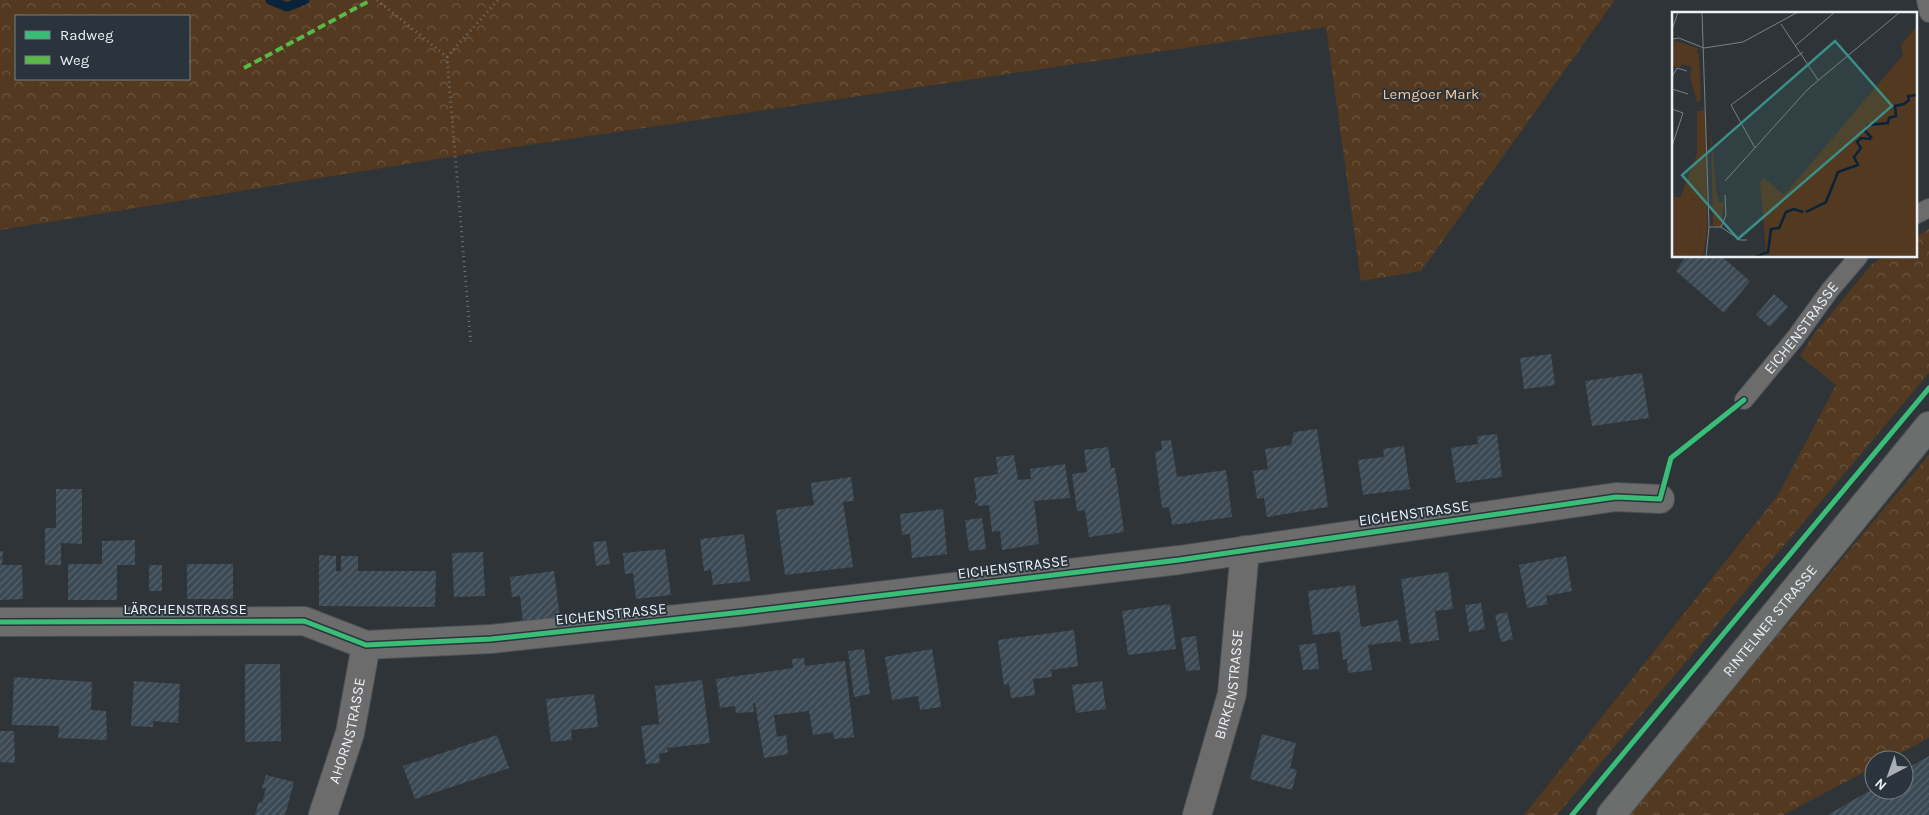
<svg xmlns="http://www.w3.org/2000/svg" width="1929" height="815" font-family="Karla,sans-serif">
  <style>
    .forest { fill: url(#forest-crowns); fill-rule: evenodd }
    .lines { fill: none; stroke-linecap: round; stroke-linejoin: round }
    .stream { stroke: #08233a; stroke-width: 9 }
    .building { fill: url(#building-hatch) }
    .lane-casing { stroke: #4e5256; stroke-width: 20 }
    .street-casing { stroke: #4e5256; stroke-width: 30 }
    .primary-casing { stroke: #4e5256; stroke-width: 30 }
    .path { stroke: #707173; stroke-width: 3; stroke-dasharray: 1 4; stroke-linecap: butt }
    .lane { stroke: #6c6c6d; stroke-width: 18 }
    .street { stroke: #6c6c6d; stroke-width: 28 }
    .primary { stroke: #6c6e6e; stroke-width: 28 }
    .quiet { stroke: #58b947; stroke-width: 4; stroke-dasharray: 8 4; stroke-linecap: butt }
    .cycleway-casing { stroke: #2b343c; stroke-width: 8 }
    .cycleway { stroke: #3abd76; stroke-width: 5 }
    .labels { text-anchor: middle; dominant-baseline: central; stroke-width: 4; stroke-linejoin: round; paint-order: stroke }
    .park-label { font-size: 15px; fill: #f6c89c; stroke: #2b343c }
    .street-label { font-size: 15px; fill: #ebf1f6; stroke: #2b343c }
    .inset-river { fill: none; stroke: #08233a; stroke-width: 2.5 }
    .inset-road { fill: none; stroke: #7a8084; stroke-width: 1 }
    .view { fill: #3b8f89; fill-opacity: 0.15; stroke: #3b8f89; stroke-width: 2.5 }
    .inset-edge { fill: none; stroke: #ebf1f6; stroke-width: 2.5 }
  </style>
  <defs>
    <pattern id="forest-crowns" width="20" height="18" patternUnits="userSpaceOnUse" patternTransform="scale(1.25)"><rect width="20" height="18" fill="#52391f"/><path d="M2 6a3 3 0 1 1 6 0M12 15a3 3 0 1 1 6 0" fill="none" stroke="#6b5640"/></pattern>
    <pattern id="building-hatch" width="6" height="6" patternUnits="userSpaceOnUse" patternTransform="scale(1.25)"><rect width="6" height="6" fill="#3b4954"/><path d="M-1 1l2-2M0 6l6-6M5 7l2-2" fill="none" stroke="#58646d"/></pattern>
  </defs>
  <rect width="100%" height="100%" fill="#2f3438"/>
  <path class="forest" d="M0,0H1615L1421,271L1361,281L1326,27L481,152L0,230ZM16,16H189V79H16Z
    M1929,229V373L1557,815H1524L1778,495L1836,385L1800,356L1811,338L1872,264L1885,256H1915V237Z
    M1929,455V738L1887,760H1874V767L1783,815H1627Z"/>
  <g class="lines">
    <path class="stream" d="M270,0L287,7L305,0"/>
  </g>
  <path class="building" d="M1686,256H1721L1750,281L1724,313L1676,271Z
    M1774,294L1788,307L1770,327L1756,315Z
    M1551,354L1555,385L1524,389L1520,358Z
    M1642,373L1649,418L1592,426L1585,381Z
    M1317,429L1328,507L1267,517L1264,498L1257,499L1253,471L1268,469L1265,449L1291,445L1294,432Z
    M1497,434L1502,477L1456,483L1451,448L1478,444L1477,436Z
    M1171,440L1177,477L1226,470L1232,517L1172,525L1169,507L1162,508L1155,452L1162,450L1161,441Z
    M1404,446L1410,489L1363,495L1358,460L1384,457L1383,449Z
    M1108,447L1111,468H1115L1124,532L1089,537L1085,510L1077,511L1072,474L1087,472L1084,450Z
    M1014,455L1018,480L1031,479L1030,469L1065,464L1070,498L1034,501L1039,544L1002,550L1000,531L992,532L989,505L978,506V503L975,504V501L977,500L974,478L998,474L996,457Z
    M851,477L854,501L843,502L853,567L785,575L776,510L814,505L811,483Z
    M56,489H82V544L61,543V565H45V528H56Z
    M943,509L947,554L912,558L910,534L902,535L900,514Z
    M982,518L986,549L969,551L965,520Z
    M744,534L750,581L713,585L711,570L704,571L700,539Z
    M135,540V565H117V600H68V564H102V541Z
    M606,541L610,564L596,566L593,542Z
    M665,549L671,595L636,599L633,573L625,574L623,553Z
    M0,551H3L2,565H22L23,599L0,600Z
    M483,552L485,596L454,597L452,553Z
    M319,555L336,556V571H341V556H358V571H436L435,607L319,606Z
    M1566,556L1572,591L1546,596L1548,604L1527,608L1519,565Z
    M187,564H233V599H187Z
    M149,565H162V591H149Z
    M554,571L560,618L523,623L520,596L512,597L510,577Z
    M1448,572L1453,609L1435,611L1439,640L1410,644L1401,579Z
    M1355,585L1361,627L1398,620L1401,641L1368,645L1372,670L1348,673L1347,659L1343,660L1340,631L1313,635L1308,591Z
    M1481,603L1485,629L1469,632L1465,605Z
    M1170,604L1176,649L1128,655L1122,611Z
    M1507,612L1513,639L1501,642L1495,615Z
    M1074,630L1078,666L1051,670L1052,677L1033,679L1035,695L1011,698L1009,684L1004,685L998,640Z
    M1196,636L1200,670L1186,671L1181,638Z
    M1316,643L1319,669L1303,670L1299,645Z
    M864,649L870,694L854,697L848,651Z
    M932,649L941,707L920,710L918,696L892,700L885,657Z
    M804,658L805,666L845,661L854,737L834,739L833,732L813,735L809,711L774,715L777,737L786,735L788,754L764,758L755,703H753L754,712L736,713L735,706L720,708L716,679L793,668L792,659Z
    M245,664H280L281,741L245,742Z
    M14,677L92,682L91,710L106,711L107,740L58,738L59,726L12,725Z
    M702,680L710,743L667,748L668,752L659,754L660,763L646,764L641,726L659,724L655,686Z
    M134,681L180,684L178,723L153,721V727L131,726Z
    M1102,681L1106,709L1076,713L1072,685Z
    M594,694L598,727L571,730L572,740L551,742L546,699Z
    M0,731H14L15,763L0,762Z
    M1262,734L1296,743L1290,768L1297,770L1292,790L1250,779Z
    M497,735L509,768L415,799L403,766Z
    M1929,756V815H1828L1874,788V790H1904V770Z
    M266,775L294,782L285,815H255L259,802L268,804L262,802L266,789L262,788Z"/>
  <g class="lines">
    <defs>
      <g id="lane">
        <path d="M1926,0L1929,13"/>
        <path d="M1915,215L1929,208"/>
        <path id="s1" d="M1744,400L1796,337L1830,290L1859,256"/>
      </g>
      <g id="street">
        <path d="M0,622L304,621L366,645L491,639L743,612L1179,560L1616,497L1660,499"/>
        <path id="s2" d="M323,815L350,733L366,645"/>
        <path id="s3" d="M1197,815L1232,694L1245,550"/>
      </g>
      <g id="primary">
        <path id="s4" d="M1611,815L1929,426"/>
      </g>
    </defs>
    <use href="#lane" class="lane-casing"/>
    <use href="#street" class="street-casing"/>
    <use href="#primary" class="primary-casing"/>
    <path class="path" d="M377,0L447,57L471,345
      M447,57L498,0"/>
    <use href="#lane" class="lane"/>
    <use href="#street" class="street"/>
    <use href="#primary" class="primary"/>
    <path class="quiet" d="M244,68L371,0"/>
    <defs>
      <path id="cycleway" d="M0,622L304,621L366,645L491,639L743,612L1179,560L1616,497L1660,499L1671,458L1744,400
        M1572,815L1929,388"/>
    </defs>
    <use href="#cycleway" class="cycleway-casing"/>
    <use href="#cycleway" class="cycleway"/>
  </g>
  <g class="labels">
    <g class="park-label">
      <text x="1431" y="94">Lemgoer Mark</text>
    </g>
    <g class="street-label">
      <text stroke="none"><textPath href="#s1" startOffset="92">EICHENSTRASSE</textPath></text>
      <text transform="translate(1414 513) rotate(-8)">EICHENSTRASSE</text>
      <text transform="translate(1013 567) rotate(-7)">EICHENSTRASSE</text>
      <text x="185" y="609">LÄRCHENSTRASSE</text>
      <text transform="translate(611 614) rotate(-6)">EICHENSTRASSE</text>
      <text stroke="none"><textPath href="#s4" startOffset="251">RINTELNER STRASSE</textPath></text>
      <text stroke="none"><textPath href="#s3" startOffset="135">BIRKENSTRASSE</textPath></text>
      <text stroke="none"><textPath href="#s2" startOffset="88">AHORNSTRASSE</textPath></text>
    </g>
  </g>
  <g transform="translate(1672 12)">
    <rect width="245" height="245" fill="#2f3438"/>
    <path d="M0,184L30,189L28,232L18,245H0Z" fill="#52391f"/>
    <path d="M245,14V245H73L94,239L88,171L92,166L112,183L231,43L229,33ZM18,36L27,42L29,87L25,91L18,65L20,55L11,52ZM34,98L35,218L31,245H18L28,232L30,189L8,186L25,142V99ZM39,116L44,178L47,190H52L49,214H41Z" fill="#52391f"/>
    <path d="M0,28L26,36L20,55L11,52L8,55L0,54Z" fill="#52391f"/>
    <path class="inset-river" d="M200,126L193,119L196,113L216,111L217,106L224,104L223,94L232,92L237,88L236,84L245,83M134,200L154,190L166,160L186,153L182,145L189,136L185,130L189,126L199,127M82,245L96,240L99,217L107,216L114,200L122,197L131,200"/>
    <path class="inset-road" d="M30,0L37,215L34,245M109,12L146,68M0,18L6,0M0,27L7,26L32,36M123,34L163,0M32,36L71,30L126,0M0,65L5,56L15,59M0,77L16,82M0,97L11,101L0,134M83,136L59,93L131,40M53,169L136,77L228,0M37,215H49L68,228H75M49,215L54,203L53,183"/>
    <path class="view" d="M163,29L220,94L66,227L10,163Z"/>
    <rect width="245" height="245" class="inset-edge"/>
  </g>
  <rect x="15" y="15" width="175" height="65" fill="#2b343c" stroke="#788086"/>
  <rect x="25" y="31" width="25" height="8" fill="#3abd76" stroke="#788086"/>
  <text x="60" y="40" font-size="15" fill="#ebf1f6">Radweg</text>
  <rect x="25" y="56" width="25" height="8" fill="#58b947" stroke="#788086"/>
  <text x="60" y="65" font-size="15" fill="#ebf1f6">Weg</text>
  <g transform="translate(1889 775) rotate(221)"><circle r="24" fill="#2b343c" stroke="#788086"/>
  <path d="M0-4L9 19L0 12L-9 19Z" fill="#a9afb4"/>
  <text y="-8" font-size="14" font-weight="bold" text-anchor="middle" fill="#ebf1f6">N</text>
  </g>
</svg>
